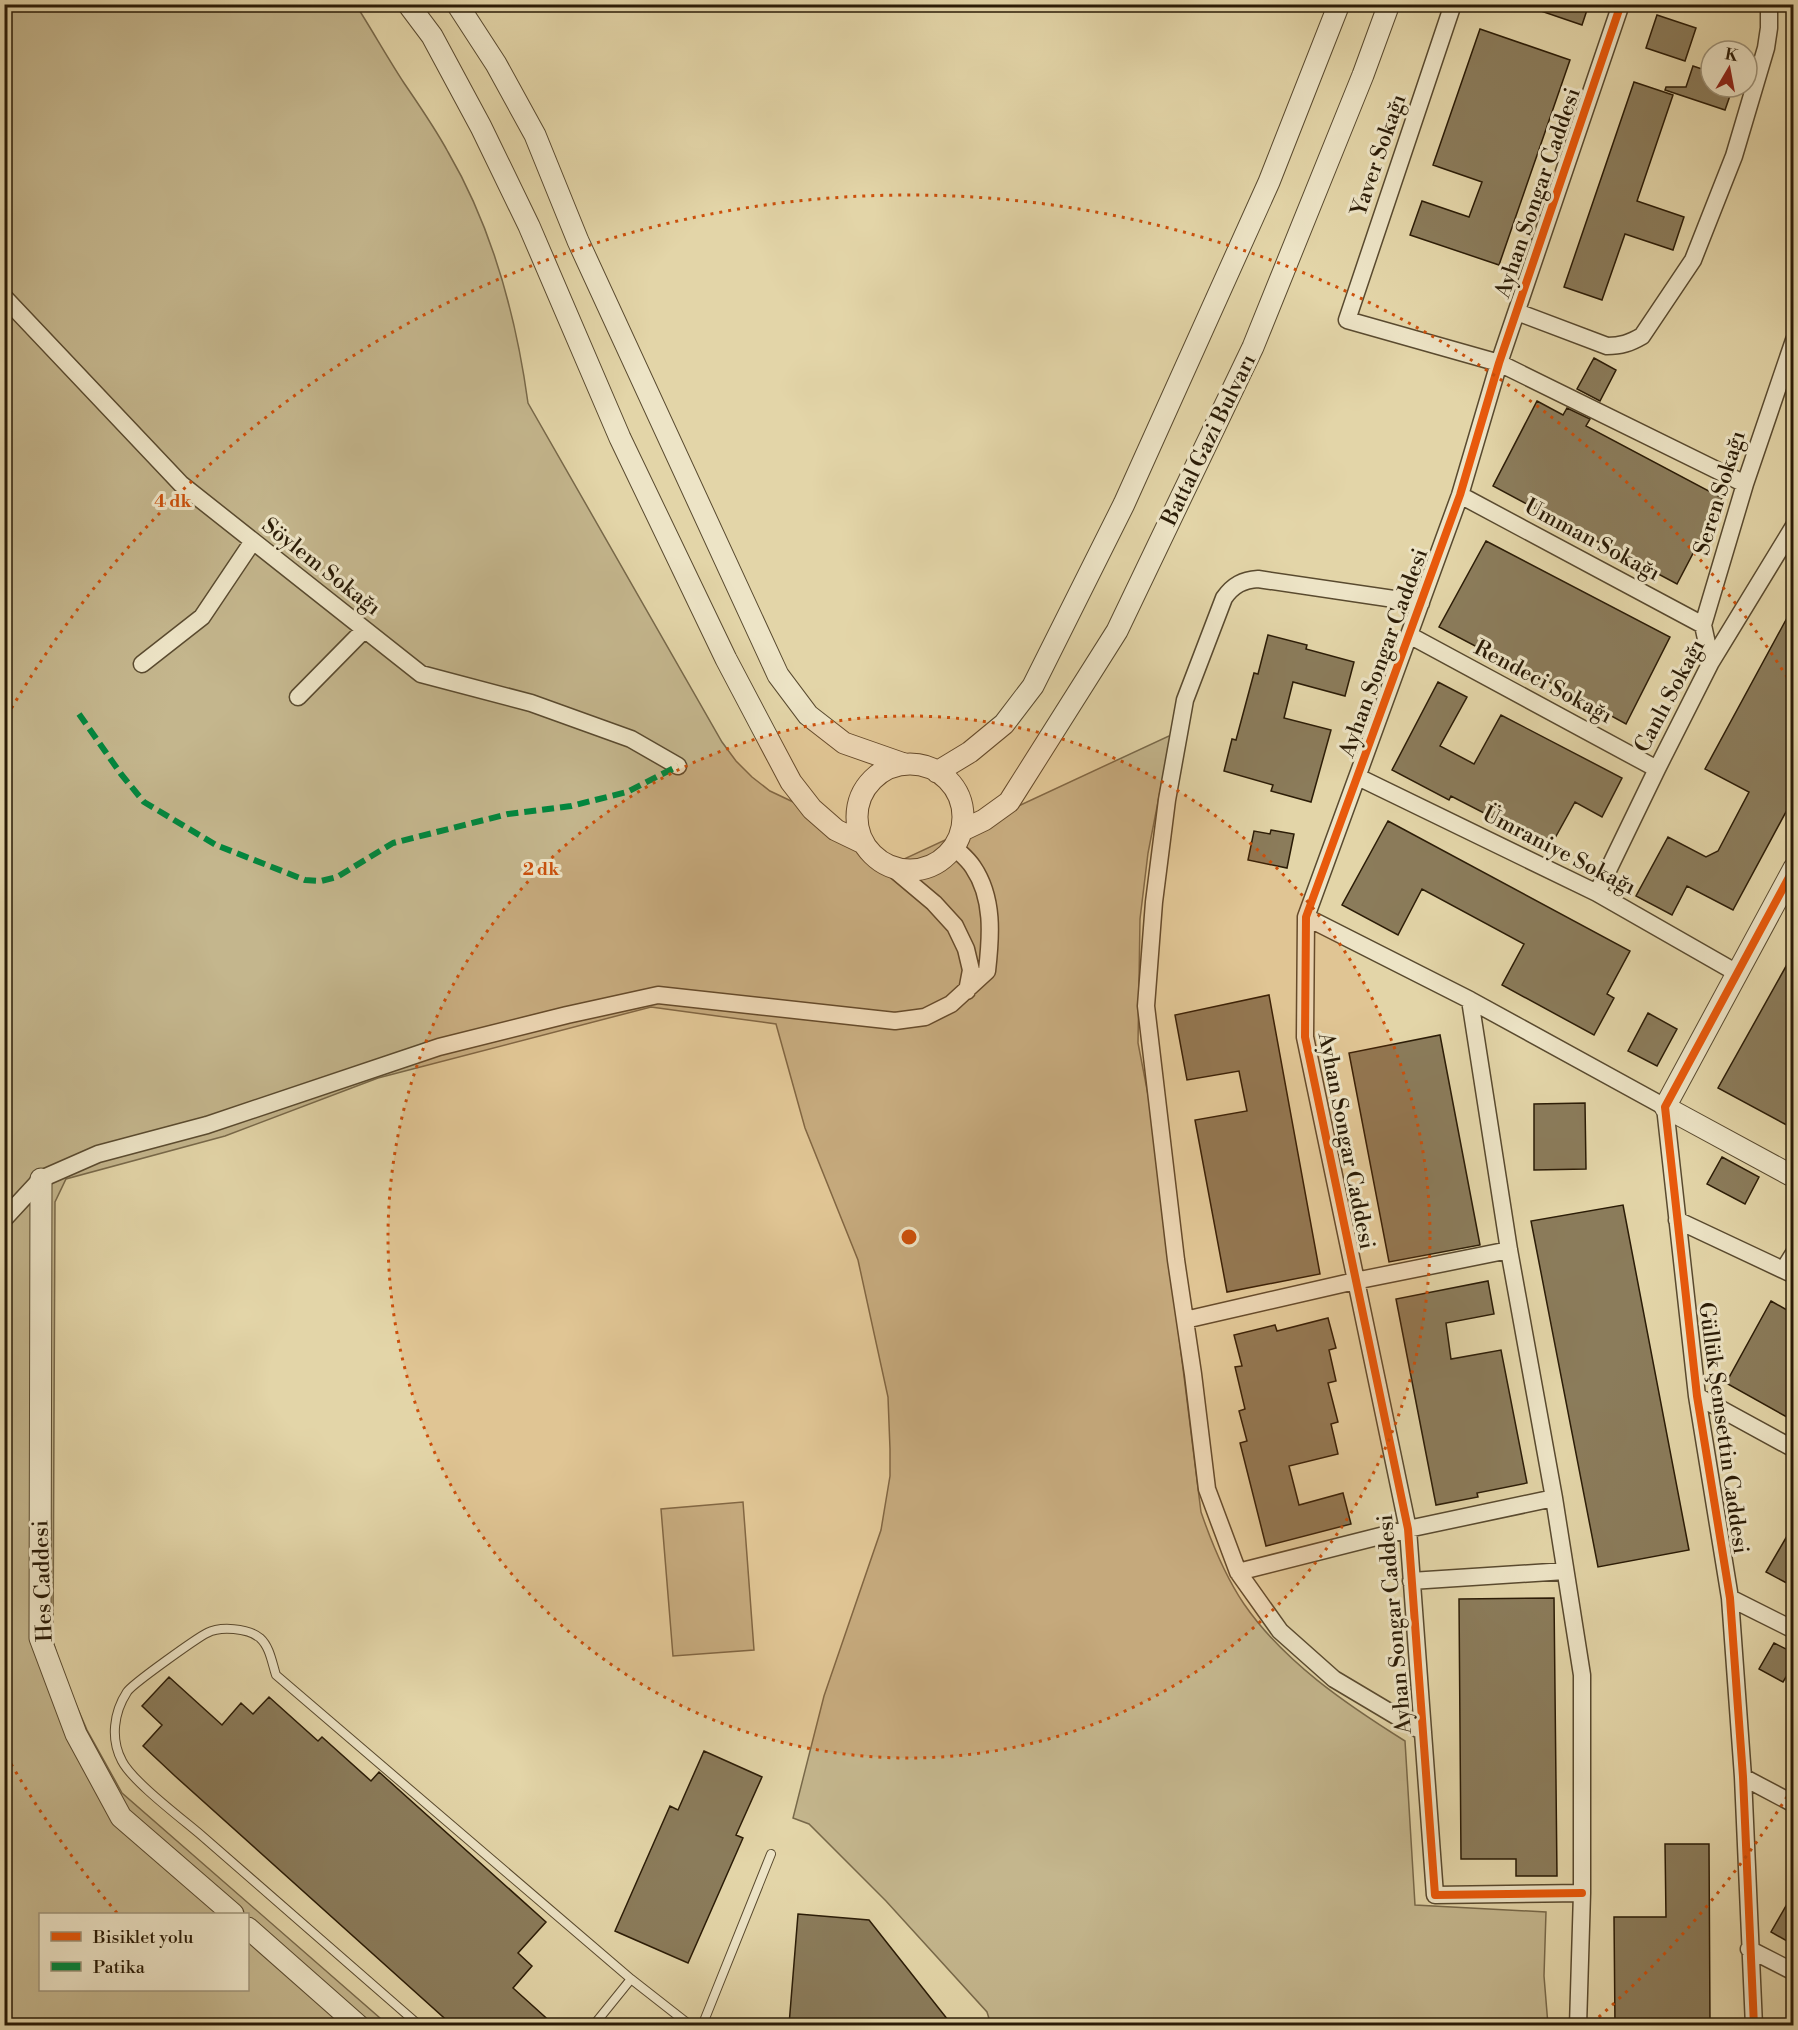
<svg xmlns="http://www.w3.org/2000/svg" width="1798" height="2030" font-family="'Libre Bodoni',serif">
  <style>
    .green { fill: #c4b68d; stroke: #78694a; stroke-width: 1.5; fill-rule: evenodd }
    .building { fill: #8b7c5b; stroke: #2b1c07; stroke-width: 1.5 }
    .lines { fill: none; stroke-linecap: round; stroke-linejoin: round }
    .service-casing { stroke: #594a2f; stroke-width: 10 }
    .minor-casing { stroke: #594a2f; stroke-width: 19 }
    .tertiary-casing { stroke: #594a2f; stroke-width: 23 }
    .service { stroke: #ede4c6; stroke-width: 8 }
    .minor { stroke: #ede4c6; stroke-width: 16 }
    .tertiary { stroke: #ede4c6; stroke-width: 21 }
    .quiet { stroke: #00873e; stroke-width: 6; stroke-dasharray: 12 6; stroke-linecap: butt }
    .cycleway-casing { stroke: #ede4c6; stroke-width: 11 }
    .cycleway { stroke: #e8590c; stroke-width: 8 }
    .ring { fill: none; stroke: #cc500b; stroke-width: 3; stroke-dasharray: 3 6 }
    .labels { text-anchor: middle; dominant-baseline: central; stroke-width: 6; stroke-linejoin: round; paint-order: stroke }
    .street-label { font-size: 22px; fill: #2b1c07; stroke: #ede4c6 }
    .centre { fill: #cc500b; stroke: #ede4c6; stroke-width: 3 }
    .ring-label { font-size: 18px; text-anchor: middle; font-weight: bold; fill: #cc500b; stroke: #ede4c6; stroke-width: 6; stroke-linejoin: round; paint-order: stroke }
  </style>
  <rect width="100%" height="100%" fill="#e3d5a8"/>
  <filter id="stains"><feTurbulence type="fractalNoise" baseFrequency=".00333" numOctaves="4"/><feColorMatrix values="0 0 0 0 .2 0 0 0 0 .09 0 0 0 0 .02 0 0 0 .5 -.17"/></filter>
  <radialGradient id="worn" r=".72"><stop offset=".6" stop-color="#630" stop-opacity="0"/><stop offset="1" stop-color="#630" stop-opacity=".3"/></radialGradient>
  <path class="green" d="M5,5H356C372,30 387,57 404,83C419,105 435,128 448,152C493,229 516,316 528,403L722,742L736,761L752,777L770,791L808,809L885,868L1171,735L1148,853L1140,919L1138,1043L1150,1105L1201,1512C1212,1544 1225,1576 1244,1604C1284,1662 1346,1704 1405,1741L1415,1905L1546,1912L1544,1976L1548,2025H991L987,2012L886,1901L809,1824L793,1818L824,1696L881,1530L890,1476V1449L888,1397L858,1260L805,1128L776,1024L651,1007L378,1078L225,1136L66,1179L55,1202L53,1641L62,1672L87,1730L122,1793L388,2025L5,2026ZM40,1914H248V1990H40Z
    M743,1502L754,1650L673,1656L661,1509Z"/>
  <path class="building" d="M1532,4H1589L1582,25L1532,8Z
    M1657,15L1696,28L1685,61L1646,48Z
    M1480,29L1570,60L1499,265L1410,235L1422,201L1469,217L1482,182L1433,165Z
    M1693,66L1711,72V87H1733L1725,110L1665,90L1666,87H1686Z
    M1634,82L1673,95L1637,201L1684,217L1673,250L1625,234L1602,300L1564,287Z
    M1594,358L1616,370L1600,401L1577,389Z
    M1537,401L1563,415L1567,408L1590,419L1586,426L1722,498L1677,584L1493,486Z
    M1486,541L1670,637L1626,724L1498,654L1496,657L1439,627Z
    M1794,605V797L1733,910L1687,886L1672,915L1636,896L1668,837L1706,857L1718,851L1749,792L1705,769Z
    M1268,635L1307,645L1306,649L1354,662L1345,696L1293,682L1284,718L1331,730L1311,802L1271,791L1273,785L1224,771L1232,739L1236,740L1254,673L1258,674Z
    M1438,682L1467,697L1440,746L1474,764L1501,715L1622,778L1602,817L1575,802L1550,847L1451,796L1449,800L1392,770Z
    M1388,821L1630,951L1607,994L1614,998L1594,1035L1502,985L1524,944L1422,889L1398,935L1342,905Z
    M1271,830L1294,834L1287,868L1248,860L1254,831L1270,834Z
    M1794,952V1129L1718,1088Z
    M1269,995L1320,1274L1227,1292L1195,1120L1247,1111L1239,1071L1187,1080L1175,1015Z
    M1648,1013L1677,1029L1657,1066L1628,1051Z
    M1440,1035L1480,1245L1389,1262L1349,1053Z
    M1585,1103L1586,1169L1534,1170V1104Z
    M1722,1157L1759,1177L1745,1204L1707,1184Z
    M1623,1205L1689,1550L1598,1567L1531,1221Z
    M1488,1281L1494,1314L1446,1323L1451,1359L1501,1350L1527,1483L1477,1493L1478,1497L1436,1505L1396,1299Z
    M1771,1301L1794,1314V1421L1726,1383Z
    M1328,1318L1336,1348L1329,1350L1336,1381L1328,1383L1338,1422L1331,1424L1338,1454L1289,1466L1299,1505L1343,1493L1351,1524L1266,1546L1240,1443L1247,1441L1239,1411L1245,1409L1235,1367L1242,1366L1234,1335L1275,1325L1277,1331Z
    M1794,1524V1587L1766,1572Z
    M1554,1598L1557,1876H1516V1859H1461L1459,1599Z
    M1774,1643L1794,1653V1664L1783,1682L1759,1669Z
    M169,1677L222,1725L241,1703L253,1714L269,1697L318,1741L322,1737L371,1781L379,1772L546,1922L518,1953L532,1966L513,1988L554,2025H452L175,1776L143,1746L162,1725L142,1706Z
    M704,1751L762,1777L736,1835L743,1838L688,1963L615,1931L670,1806L678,1810Z
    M1665,1844H1709L1710,2025H1615L1614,1917H1666Z
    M1794,1892V1945L1771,1932Z
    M798,1914L869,1920L952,2025H789Z"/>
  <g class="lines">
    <defs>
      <path id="service" d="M420,2026C347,1962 274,1899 201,1835C181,1818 132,1781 122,1761C110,1739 114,1712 127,1692C132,1684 197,1638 207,1633C220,1626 248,1628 260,1638C270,1647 272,1663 276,1675L631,1979L691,2026
        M593,2026L631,1979
        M702,2026L771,1854"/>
      <path id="minor" d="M1453,4L1347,320L1499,363L1745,484
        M4,297L181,484L421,674L531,703L631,739L678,766
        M1517,312L1607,346C1621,346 1630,343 1642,336L1693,260L1734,156L1766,48L1769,28V4
        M1460,495L1703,625
        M1421,603L1258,579C1243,580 1233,585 1224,598L1185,700L1167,800L1154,902L1146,1006L1176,1260L1193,1374L1207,1489L1238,1572L1280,1631L1334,1679L1423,1732
        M1409,635L1657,769
        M1711,662L1703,625L1745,484L1794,340
        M142,664L202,617L253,541
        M298,697L364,630
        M1358,777L1597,893L1737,973
        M890,866L934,903L955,926L966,949L971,970L967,991
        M1597,893L1657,769L1711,662L1794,526
        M1306,917L1470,1000L1665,1107L1697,1396L1730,1598L1743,1777L1754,2026
        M1470,1000L1509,1250L1554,1498L1582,1675V1893L1578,2026
        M4,1219L41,1179L98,1154L207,1125L439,1047L567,1015L658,995L895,1021L925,1017L951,1004L987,971C991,936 994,898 973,867C968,859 960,853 954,847
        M1677,1220L1794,1275
        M1784,1269L1794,1253
        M1185,1320L1355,1281L1509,1250
        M1697,1396L1794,1449
        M1238,1572L1408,1529L1554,1498
        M1411,1581L1565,1571
        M1730,1598L1794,1630
        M1743,1777L1794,1804
        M1582,1893L1435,1895L1408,1529L1305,1037L1306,917L1460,495L1499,363L1621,4
        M1749,1949L1794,1972"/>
      <path id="tertiary" d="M408,4L432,36L481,127L529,226L620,438L726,659L765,733L791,782L812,809L836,830L863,843
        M457,4L496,64L535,135L578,241L778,675L808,715L844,743L904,764
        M857 817a53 53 0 1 1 106 0a53 53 0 1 1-106 0Z
        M937,772L970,752L1004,724L1033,686L1124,504L1269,182L1339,4
        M961,831L984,820L1009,802L1117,631L1253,347L1363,75L1389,4
        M1794,868L1665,1107L1794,1177
        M41,1179L40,1638L76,1734L121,1817L233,1914
        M248,1928L359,2026"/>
    </defs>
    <use href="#service" class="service-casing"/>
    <use href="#minor" class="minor-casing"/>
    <use href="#tertiary" class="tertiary-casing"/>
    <use href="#service" class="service"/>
    <use href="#minor" class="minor"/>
    <use href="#tertiary" class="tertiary"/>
    <path class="quiet" d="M79,714L121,774L144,802L216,845L305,880L321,881L337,877L393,843L508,814L571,806L627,792L678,766"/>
    <defs>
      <path id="cycleway" d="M1582,1893L1435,1895L1408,1529L1305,1037L1306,917L1460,495L1499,363L1621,4
        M1754,2026L1743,1777L1730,1598L1697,1396L1665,1107L1794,868"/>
    </defs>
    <use href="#cycleway" class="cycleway-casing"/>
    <use href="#cycleway" class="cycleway"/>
  </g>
  <circle cx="909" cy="1237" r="521" fill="#cc500b" fill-opacity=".12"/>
  <g class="ring">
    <circle cx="909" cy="1237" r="521"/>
    <path d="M1792 1789A1041 1041 0 0 1 1592 2023M117 1913A1041 1041 0 0 1 7 1757M7 716A1041 1041 0 0 1 1792 685"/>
  </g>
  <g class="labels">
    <g class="street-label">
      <text transform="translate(1379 155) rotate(-71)">Yaver Sokağı</text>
      <text transform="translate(1538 193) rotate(-71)">Ayhan Songar Caddesi</text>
      <text transform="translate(1209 440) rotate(-64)">Battal Gazi Bulvarı</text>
      <text transform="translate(1720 493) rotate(-73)">Seren Sokağı</text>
      <text transform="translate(1592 540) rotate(28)">Umman Sokağı</text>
      <text transform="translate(321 567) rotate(38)">Söylem Sokağı</text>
      <text transform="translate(1384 653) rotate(-70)">Ayhan Songar Caddesi</text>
      <text transform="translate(1543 682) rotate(28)">Rendeci Sokağı</text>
      <text transform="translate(1670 696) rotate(-62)">Canlı Sokağı</text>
      <text transform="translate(1559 851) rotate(27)">Ümraniye Sokağı</text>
      <text transform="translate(1346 1141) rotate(79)">Ayhan Songar Caddesi</text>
      <text transform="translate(1723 1428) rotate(82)">Güllük Şemsettin Caddesi</text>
      <text transform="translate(43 1581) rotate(-92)">Hes Caddesi</text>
      <text transform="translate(1395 1624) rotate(-95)">Ayhan Songar Caddesi</text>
    </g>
  </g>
  <circle cx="909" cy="1237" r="9" class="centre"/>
  <g class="ring-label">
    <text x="173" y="507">4 dk</text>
    <text x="541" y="875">2 dk</text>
  </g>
  <rect width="1798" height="2030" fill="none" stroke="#e3d5a8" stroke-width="24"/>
  <rect x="6" y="6" width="1786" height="2018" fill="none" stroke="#2b1c07" stroke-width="3"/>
  <rect x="12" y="12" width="1774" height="2006" fill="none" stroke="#2b1c07" stroke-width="1.5"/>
  <rect x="39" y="1913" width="210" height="78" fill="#ede4c6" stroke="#9f947a" stroke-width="1.5"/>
  <rect x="51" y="1932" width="30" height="9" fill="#e8590c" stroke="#9f947a" stroke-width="1.5"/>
  <text x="93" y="1943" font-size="18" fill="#2b1c07">Bisiklet yolu</text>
  <rect x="51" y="1962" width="30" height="9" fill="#00873e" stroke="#9f947a" stroke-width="1.5"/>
  <text x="93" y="1973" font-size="18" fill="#2b1c07">Patika</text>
  <g transform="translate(1729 69) rotate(10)"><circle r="28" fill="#ede4c6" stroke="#9f947a" stroke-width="1.5"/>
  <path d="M0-4.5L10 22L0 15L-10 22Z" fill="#8f2418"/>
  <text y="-9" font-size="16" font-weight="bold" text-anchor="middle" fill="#2b1c07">K</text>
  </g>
  <rect width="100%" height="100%" filter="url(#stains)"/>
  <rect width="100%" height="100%" fill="url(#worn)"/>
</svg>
